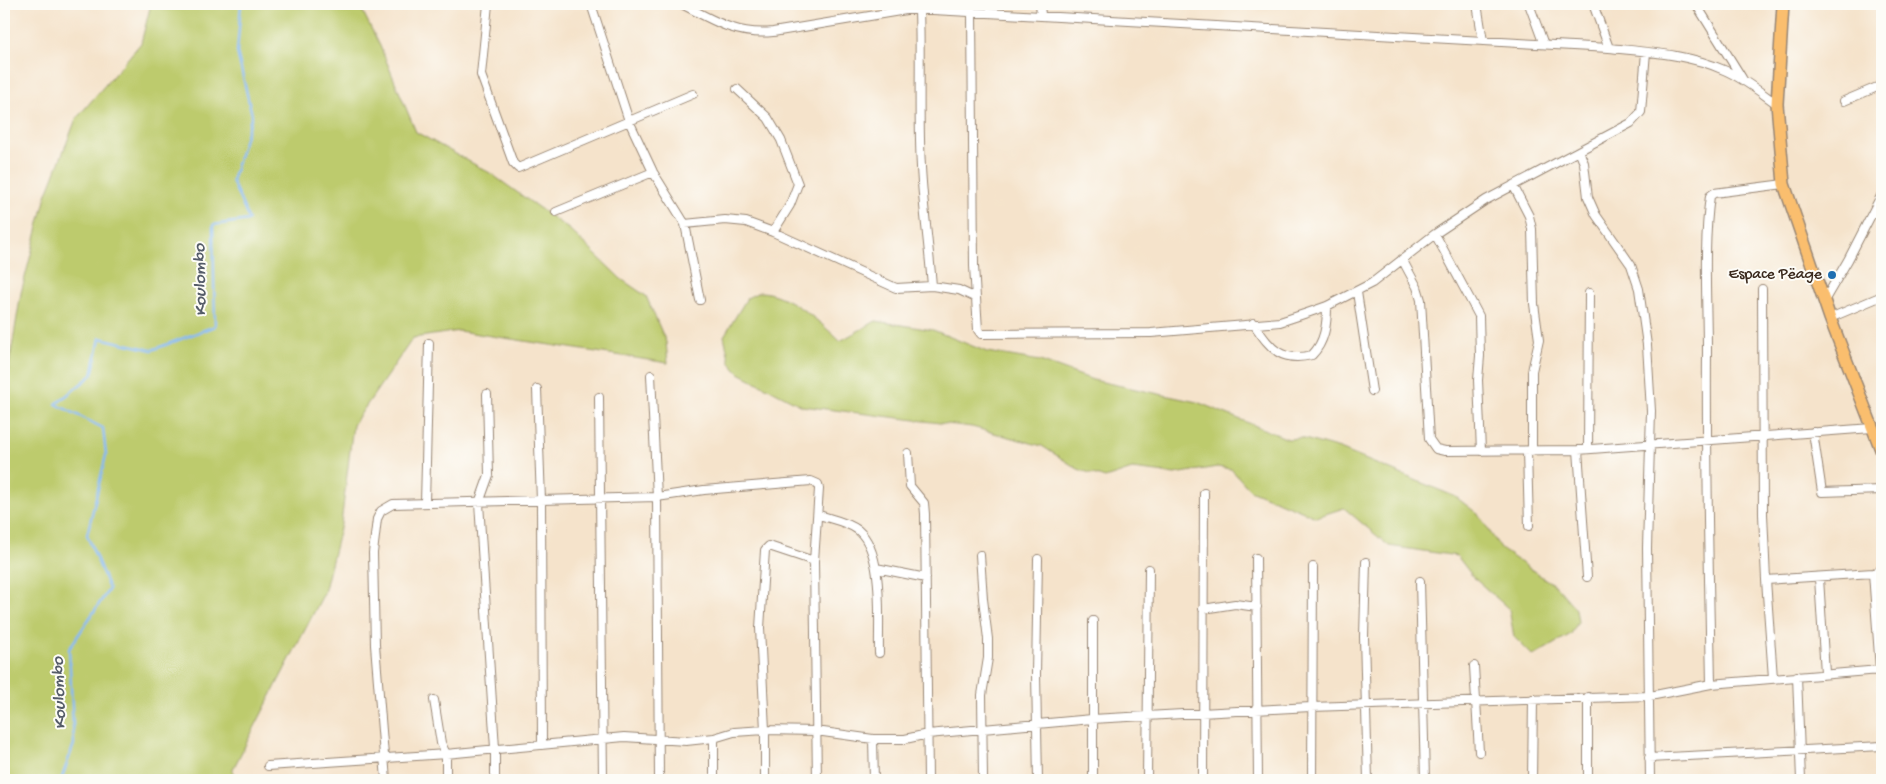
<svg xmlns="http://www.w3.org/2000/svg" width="1886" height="784" font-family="'Gochi Hand',sans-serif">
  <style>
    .green { fill: #bdcb6d; stroke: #7c7a46 }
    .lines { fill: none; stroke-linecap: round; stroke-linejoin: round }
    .stream { stroke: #85b9f3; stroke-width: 2.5 }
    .minor-casing { stroke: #988674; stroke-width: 10 }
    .highway-casing { stroke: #988674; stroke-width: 14 }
    .minor { stroke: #fff; stroke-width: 8 }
    .highway { stroke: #fabe6e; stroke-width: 11 }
    .poi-dot { fill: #1f6fb2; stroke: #fdfcf7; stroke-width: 2 }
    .labels { text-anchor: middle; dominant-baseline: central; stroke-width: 4; stroke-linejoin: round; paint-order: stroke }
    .poi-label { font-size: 16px; fill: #3b2a1e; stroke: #fdfcf7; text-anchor: end }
    .water-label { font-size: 18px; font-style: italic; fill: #555c69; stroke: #fdfcf7 }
  </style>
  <rect width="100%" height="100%" fill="#fdfcf7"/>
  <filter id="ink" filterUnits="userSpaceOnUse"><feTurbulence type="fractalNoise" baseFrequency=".02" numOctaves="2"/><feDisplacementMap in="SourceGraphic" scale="10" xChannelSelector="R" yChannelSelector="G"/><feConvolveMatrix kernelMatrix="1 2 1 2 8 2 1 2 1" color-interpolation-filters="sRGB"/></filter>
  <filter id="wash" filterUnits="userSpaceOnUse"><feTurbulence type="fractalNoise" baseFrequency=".0096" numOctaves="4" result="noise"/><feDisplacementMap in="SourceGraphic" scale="20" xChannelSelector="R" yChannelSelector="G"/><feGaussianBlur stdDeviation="1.12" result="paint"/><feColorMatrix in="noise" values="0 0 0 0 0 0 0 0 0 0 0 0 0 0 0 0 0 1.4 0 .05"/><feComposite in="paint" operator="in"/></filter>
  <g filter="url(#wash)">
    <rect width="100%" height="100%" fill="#f5e3cb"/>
    <path class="green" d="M151,4H359L380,46L416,132L490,173L570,230L621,279L646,296L666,342L668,363L459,331L413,338L353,425L341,524L324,593L233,769V780H4V396L21,293L46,196L76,119L141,43Z
      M759,292C787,292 820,322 840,341L876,321L933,330L987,352L1040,361L1093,380L1197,402L1288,439L1301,438L1340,449L1456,497L1479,515L1501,549L1557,587L1576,609L1578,622L1571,634L1533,656L1514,637L1509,609L1474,578L1457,556L1389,546L1344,508L1316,517L1250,490L1231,469L1217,467L1175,474L1132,469L1105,478L1078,469L1042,446L972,427L802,406L739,373L730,363L724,336L747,298Z"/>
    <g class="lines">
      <path class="stream" d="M61,780L74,744L69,649L109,589L87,535L106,455L103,428L56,404L92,375L100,338L152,350L215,326L213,225L249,220L232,181L252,115L237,52L241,4"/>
    </g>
  </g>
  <g filter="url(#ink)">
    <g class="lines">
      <defs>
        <path id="minor" d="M488,4L481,75L513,163L518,168L693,94
          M591,4L629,121L653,172L685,224L700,300
          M682,4C712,20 737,36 773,32L906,10H933L1609,48C1647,52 1689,54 1724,70C1743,78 1760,92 1777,104
          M1040,4L1041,15
          M1477,4L1483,41
          M1529,4L1543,42
          M1593,4L1609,48
          M1696,4L1742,78
          M972,11L974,266L978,330L981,334L1151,333L1280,322L1310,312L1327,306L1372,283L1435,234L1486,200L1631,123L1641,112L1646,52
          M737,89L768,118L781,140L798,184L790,205L773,232
          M1844,101L1882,85
          M1579,151L1584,163L1588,197L1596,215L1631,265L1639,289L1647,345L1651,411L1647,548L1650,780
          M1784,184L1714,193L1710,196C1703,248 1707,299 1707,351C1706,462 1709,573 1711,684L1880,670L1873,573L1882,570
          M1513,185L1529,216L1532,229L1534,304L1539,340L1532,371V451
          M556,212L653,172
          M685,224L725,220L746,222L773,232L896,288L932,286C929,246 923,207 921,167C918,115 921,62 919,10
          M1435,234L1479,316L1480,356L1478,380L1481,451
          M1402,259L1417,287L1421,300L1429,439L1436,449L1445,451L1578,450L1872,428
          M932,286L959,290L976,298
          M1762,289L1763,514L1766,580L1873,573
          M1357,292L1372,391
          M1824,301L1848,260L1882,194
          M1830,318L1882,296
          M1253,323C1270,347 1279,363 1312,355C1325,342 1327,324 1327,306
          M651,375L657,497L659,780
          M537,389L541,501L542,745
          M487,394L489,475L479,503L495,748V780
          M599,397L603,780
          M1813,432L1822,492L1882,490
          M1588,449L1589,293
          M1578,450L1587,577
          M1527,451L1529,526
          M908,453L910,486L924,503L925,514L928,780
          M425,503L429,343
          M819,515C831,519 848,522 858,530C885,553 878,620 879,653
          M980,555L983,599L988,639V658L982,695L983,780
          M1256,558L1258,780
          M1366,562L1364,637L1368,780
          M876,568L926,578
          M1819,578L1825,673
          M1766,580L1773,678
          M1420,581L1425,780
          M1203,609L1235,604L1257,607
          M1474,666L1479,752
          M1880,670L1882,684
          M1797,676L1801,780
          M434,700L441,743L446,754V780
          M873,739L874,780
          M1649,758L1882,746
          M268,766L446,754L624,737L686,741L714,738L734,732L765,730L816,731L873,739H905L928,734L1092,719L1311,707L1650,696L1711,684
          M386,780L375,645L373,553L377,519L381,511L393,504L657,497L704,490L811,481L818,484L819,489L814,561L817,780
          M714,780V738
          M765,780V730L760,628L765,550L769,546L814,561
          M1038,780L1036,674L1038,559
          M1093,780V621
          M1147,780L1149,569
          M1203,780L1204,493
          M1312,780L1313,567
          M1532,780L1533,699
          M1588,780V697"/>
        <path id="highway" d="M1783,4L1777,104L1784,184L1830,318L1882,452"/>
      </defs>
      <use href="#minor" class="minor-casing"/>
      <use href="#highway" class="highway-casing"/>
      <use href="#minor" class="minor"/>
      <use href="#highway" class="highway"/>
    </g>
  </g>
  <circle class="poi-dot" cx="1832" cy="275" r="5"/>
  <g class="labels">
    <g class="poi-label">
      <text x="1822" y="275">Espace Pëage</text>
    </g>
    <g class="water-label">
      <text transform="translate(201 280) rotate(-91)">Koulombo</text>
      <text transform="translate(60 693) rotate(-92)">Koulombo</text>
    </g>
  </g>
  <rect width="1886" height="784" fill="none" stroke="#fdfcf7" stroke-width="20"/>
</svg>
